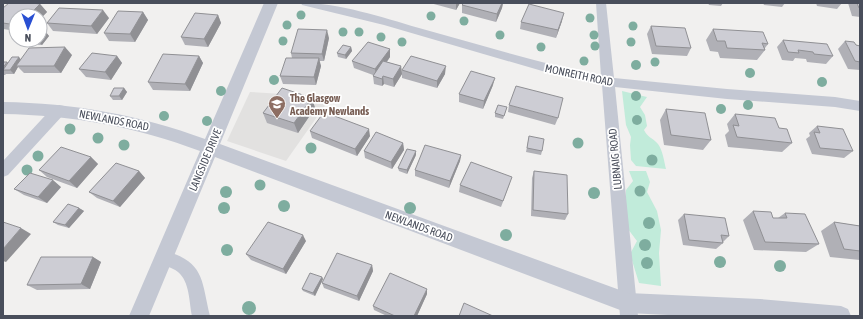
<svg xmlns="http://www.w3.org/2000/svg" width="863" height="319" font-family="'Asap Condensed',sans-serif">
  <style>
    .education { fill: #e2e1e0 }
    .green { fill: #c1ebda }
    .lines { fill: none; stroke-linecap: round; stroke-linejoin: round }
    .minor { fill: #c4c8d3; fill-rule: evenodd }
    .tertiary { fill: #c4c8d3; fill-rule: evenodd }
    .tree { fill: #7ead9f }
    .wall { fill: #b0b0b6 }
    .shaded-wall { fill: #909094 }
    .building { fill: #cdcdd4; stroke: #909094 }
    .labels { text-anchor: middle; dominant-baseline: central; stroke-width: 3.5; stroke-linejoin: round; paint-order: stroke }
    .street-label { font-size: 11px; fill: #494e5b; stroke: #fff }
    .education-label { font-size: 11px; font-weight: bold; fill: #785e54; stroke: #fff; text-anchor: start }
  </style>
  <rect width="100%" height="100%" fill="#f1f0ef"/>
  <path class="education" d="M250,92L331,97L286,161L227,141Z"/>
  <path class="green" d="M622,91L647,97L640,107L645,115L647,126L644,130C647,137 653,138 658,144C663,151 664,161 666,169L636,166L631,160L630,145L631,137L626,125Z
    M629,171H646L650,182L647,192L657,211L661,230L659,253L661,286L639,283L630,254L637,241L628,229L625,207L626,190L633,181Z"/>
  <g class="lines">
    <path class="minor" d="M301,3C340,3 381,17 419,28C480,45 540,63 601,76L596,3H606L614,78L727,89L835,97L860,101V111L835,107L727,99L615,87L638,316H620L602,85L556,75L384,25L302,5Z
      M59,105L64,106L66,110L64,114L8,175L3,177V161L54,106Z
      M163,250C205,262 201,279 210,316H192C189,302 190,282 178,272C172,267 164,266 157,263L155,258L157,253Z"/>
    <path class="tertiary" d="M264,3H278L220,144L628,293L760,299L841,306L848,309L851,316H688L628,313L215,157L149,316H129L200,151C136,127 72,115 3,114V102C73,103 140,115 205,139Z"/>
  </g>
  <g class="tree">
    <circle cx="301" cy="15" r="4.5"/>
    <circle cx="431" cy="16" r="4.5"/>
    <circle cx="590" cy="18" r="4.5"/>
    <circle cx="464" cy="21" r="4.5"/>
    <circle cx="287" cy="25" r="4.5"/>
    <circle cx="633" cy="26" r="4.5"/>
    <circle cx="343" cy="32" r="4.5"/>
    <circle cx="359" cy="32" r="4.5"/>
    <circle cx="500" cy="35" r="4.5"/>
    <circle cx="594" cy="35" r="4.5"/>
    <circle cx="381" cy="37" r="4.5"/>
    <circle cx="283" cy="41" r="4.5"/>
    <circle cx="402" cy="42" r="4.5"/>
    <circle cx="631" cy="42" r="4.5"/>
    <circle cx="595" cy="46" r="4.5"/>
    <circle cx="541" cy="47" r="4.5"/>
    <circle cx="584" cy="61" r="4.5"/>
    <circle cx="655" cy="62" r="4.5"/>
    <circle cx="636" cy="65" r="5"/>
    <circle cx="750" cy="73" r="5"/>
    <circle cx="274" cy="80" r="5"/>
    <circle cx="822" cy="82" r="5"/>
    <circle cx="221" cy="91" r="5"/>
    <circle cx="636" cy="96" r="5"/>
    <circle cx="748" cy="105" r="5"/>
    <circle cx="721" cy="109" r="5"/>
    <circle cx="164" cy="116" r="5"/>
    <circle cx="637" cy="120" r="5"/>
    <circle cx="207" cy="121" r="5"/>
    <circle cx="70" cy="129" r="5.5"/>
    <circle cx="98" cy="138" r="5.5"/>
    <circle cx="578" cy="143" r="5.5"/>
    <circle cx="124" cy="145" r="5.5"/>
    <circle cx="311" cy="148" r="5.5"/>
    <circle cx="38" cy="156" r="5.5"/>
    <circle cx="652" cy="160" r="5.5"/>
    <circle cx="27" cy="170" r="5.5"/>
    <circle cx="260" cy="185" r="5.5"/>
    <circle cx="640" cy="191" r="5.5"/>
    <circle cx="226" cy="192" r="6"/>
    <circle cx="594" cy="193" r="6"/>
    <circle cx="284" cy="206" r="6"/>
    <circle cx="224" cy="208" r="6"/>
    <circle cx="410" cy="208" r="6"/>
    <circle cx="649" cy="223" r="6"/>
    <circle cx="506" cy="235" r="6"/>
    <circle cx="645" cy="245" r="6"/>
    <circle cx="227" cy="250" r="6"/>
    <circle cx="720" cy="262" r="6"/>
    <circle cx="647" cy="263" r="6"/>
    <circle cx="780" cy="266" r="6"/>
    <circle cx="249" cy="308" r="7"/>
  </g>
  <path class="wall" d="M430,3H460L456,10Z
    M464,3H503L502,8L496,22L462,13V5Z
    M708,3H723L721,6L709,5Z
    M763,3H785L782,7L764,5Z
    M816,3H842L837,9L817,6Z
    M848,3H860V17L852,16Z
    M40,4L47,12L40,19V16H16V31L3,29V8Z
    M143,12L148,20L135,42L109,41L104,33Z
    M218,15L221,23L208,47L185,45L181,37Z
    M109,18L97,34L53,31L47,23Z
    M562,21L556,38L520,29L521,22Z
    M651,26L691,48L687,56L652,54L647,34Z
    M713,29L768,44L765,48V50L757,60L720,58L718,52L710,51L706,40Z
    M45,31L49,36L42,45L25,44L21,40Z
    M329,38L324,61H319L321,66L316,85L283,84L280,76L292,58L291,53Z
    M783,40L833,56L826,64L807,62L806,59L795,58L793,61L782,60L777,47Z
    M845,41L856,45L860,46V70L848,69L838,49Z
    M351,47L352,51L346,59L338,57L337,53Z
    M390,49V57L387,62L401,66L402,74L394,87L384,84L382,86L374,84L373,76V75L354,68L352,61Z
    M72,55L61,73H24L18,67L14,74H6L5,75H3V62H8Z
    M117,56L122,63L111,80L86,77L79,69Z
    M199,56L203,63L190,91L153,90L148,82Z
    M402,70L445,74L437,88L402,78Z
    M493,85L483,109L459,102V94Z
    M124,88L127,92L122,100H113L110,96Z
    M312,98L315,108L298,133L267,123L263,113Z
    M509,105L558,118L555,125L508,112Z
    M507,107L503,119L495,117V113Z
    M666,109L711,140L703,150L664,145L660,120Z
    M735,114L779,128L792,143L782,152L728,147L725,135L729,131L727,124Z
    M817,126L853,151L844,158L812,154L806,139L810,136L809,133Z
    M310,131L370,136L357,156L312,138Z
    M529,136L542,151L541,155L526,152Z
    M403,143L404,150L392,169L365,158L364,151Z
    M416,155L407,174L399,171L398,168Z
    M461,155L460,161L449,188L415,176V170Z
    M91,157L98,164L77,188L47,177L39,170Z
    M139,171L145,178L120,207L97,198L89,192Z
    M534,171L568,214L565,220L531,216L532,178Z
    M510,183L501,207L459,192L460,185Z
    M61,187L47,203L24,195L14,189Z
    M79,208L84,211L69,228L58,225L53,222Z
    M753,211L773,218H778L785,213L819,244L806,252L754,250L743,220Z
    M684,214L729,236L723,242V243L716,249L683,245L678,220Z
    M834,222L860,226V260L830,257L821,231Z
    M306,241L286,274L251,260L246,254Z
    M93,257L101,262L90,289L37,290L27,285Z
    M372,265L373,271L359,301L324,288L322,283Z
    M322,277L323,279L315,296L303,291L302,289Z
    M427,294L417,316H387L374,310L373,306Z"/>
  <path class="shaded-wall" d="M456,3H460L456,10Z
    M502,3H503L502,8L496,22L497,14Z
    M40,4L47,12L40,19V16H28Z
    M103,10L109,18L97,34L91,26Z
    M143,12L148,20L135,42L130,34Z
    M564,13L562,21L556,38L558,30Z
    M218,15L221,23L208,47L204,39Z
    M327,30L329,38L324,61L322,54Z
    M45,31L49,36L42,45L38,41L40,40V38Z
    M65,47L72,55L61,73L54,66Z
    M351,47L352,51L346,59L345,55Z
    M390,49V57L376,76L375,69Z
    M117,56L122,63L111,80L105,72Z
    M199,56L203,63L190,91L185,84Z
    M19,57L22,61L16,66L18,67L14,74L10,70Z
    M319,58L321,66L316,85L314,77Z
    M401,66L402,74L394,87L393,79Z
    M446,66L445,74L437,88V81Z
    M383,76L384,84L382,86V79Z
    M495,78L493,85L483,109L484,101Z
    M124,88L127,92L122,100L119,96Z
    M312,98L315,108L298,133L294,123Z
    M369,129L370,136L357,156L355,149Z
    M403,143L404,150L392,169L391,162Z
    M416,151V155L407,174V170Z
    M461,155L460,161L449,188L450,181Z
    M91,157L98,164L77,188L69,181Z
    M139,171L145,178L120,207L113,201Z
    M53,180L61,187L47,203L38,197Z
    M79,208L84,211L69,228L65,225Z
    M21,228L31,234L6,262L3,261V249Z
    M303,235L306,241L286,274L283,269Z
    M93,257L101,262L90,289L81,284Z
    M372,265L373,271L359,301L357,296Z
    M322,277L323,279L315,296L313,293Z
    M427,289V294L417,316H414Z"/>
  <path class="building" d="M9,3H32L40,4L28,16H16V25L3,23V8Z
    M464,3H502L497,14L462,5Z
    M857,3H860V8H859Z
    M529,4L564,13L558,30L521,22Z
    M59,8L103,10L91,26L47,23Z
    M118,11L143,12L130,34L104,33Z
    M195,13L218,15L204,39L181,37Z
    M651,26L685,28L691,48L656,46Z
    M298,29L327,30L322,54L291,53Z
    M713,29L763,32L768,44L762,43L765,50L727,48L725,41H717Z
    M40,31H45L40,38Z
    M21,40H39L38,41Z
    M783,40L827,44L833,56L814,54L813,52L798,50L799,53L788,52Z
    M845,41L854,42L856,45L860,46V62L855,61Z
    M368,42L390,49L375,69L352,61Z
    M343,45L351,47L345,55L337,53Z
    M65,47L54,66H16L29,48Z
    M92,53L117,56L105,72L79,69Z
    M163,54L199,56L185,84L148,82Z
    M411,56L446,66L437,81L402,70Z
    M12,57H19L10,70H3Z
    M286,58H319L314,77L280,76Z
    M383,61L401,66L393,79L383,76L382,79L373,76Z
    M3,62H7L3,68Z
    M471,71L495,78L484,101L459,94Z
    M516,86L563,98L558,118L509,105Z
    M114,88H124L119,96H110Z
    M282,88L312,98L294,123L263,113Z
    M498,105L507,107L504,116L495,113Z
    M666,109L705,113L711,140L671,135Z
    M324,112L369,129L355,149L310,131Z
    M735,114L775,118L779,128L787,129L792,143L737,137L733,125L739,126Z
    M817,126L843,129L853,151L820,148L814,132L820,133Z
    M376,132L403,143L391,162L364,151Z
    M529,136L544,139L542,151L527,148Z
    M425,145L461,155L450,181L415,170Z
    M61,147L91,157L69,181L39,170Z
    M407,149L416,151L407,170L398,168Z
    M471,162L512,177L503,201L460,185Z
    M116,163L139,171L113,201L89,192Z
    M534,171L567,175L568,214L533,210Z
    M30,173L53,180L38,197L14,189Z
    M68,204L79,208L65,225L53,222Z
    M753,211L771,212L773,218H787L785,213L805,214L819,244L765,242Z
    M684,214L725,218L729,236L721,235L723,243L689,240Z
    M3,222L21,228L3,249Z
    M268,222L303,235L283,269L246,254Z
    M834,222L860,226V251L844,249Z
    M337,253L372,265L357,296L322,283Z
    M41,257H93L81,284L27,285Z
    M310,273L322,277L313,293L302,289Z
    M390,273L427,289L414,316H395L373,306Z
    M464,303L493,316H459Z"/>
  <defs>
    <symbol id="school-pin" viewBox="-11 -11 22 30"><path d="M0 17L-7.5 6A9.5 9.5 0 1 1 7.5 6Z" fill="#8d6e63" stroke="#fff"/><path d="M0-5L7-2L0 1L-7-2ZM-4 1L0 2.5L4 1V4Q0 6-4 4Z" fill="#fff"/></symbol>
  </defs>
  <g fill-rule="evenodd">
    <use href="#school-pin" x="267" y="94" width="20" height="27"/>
  </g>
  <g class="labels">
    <g class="street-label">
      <text transform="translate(579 75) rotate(12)">MONREITH ROAD</text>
      <text transform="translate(114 120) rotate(11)">NEWLANDS ROAD</text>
      <text transform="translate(615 159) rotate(-95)">LUBNAIG ROAD</text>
      <text transform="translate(205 160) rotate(-67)">LANGSIDE DRIVE</text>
      <text transform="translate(419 226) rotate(20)">NEWLANDS ROAD</text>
    </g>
    <g class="education-label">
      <text x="290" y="98">The Glasgow<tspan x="290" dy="13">Academy Newlands</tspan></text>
    </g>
  </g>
  <rect width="863" height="319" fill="none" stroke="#494e5b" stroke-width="8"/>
  <g transform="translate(28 28) rotate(181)"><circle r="19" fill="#ffffff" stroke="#b6b8bd"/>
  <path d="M0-3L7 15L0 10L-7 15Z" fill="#294fd2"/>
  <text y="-6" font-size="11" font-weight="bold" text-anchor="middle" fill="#494e5b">N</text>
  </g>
</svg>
